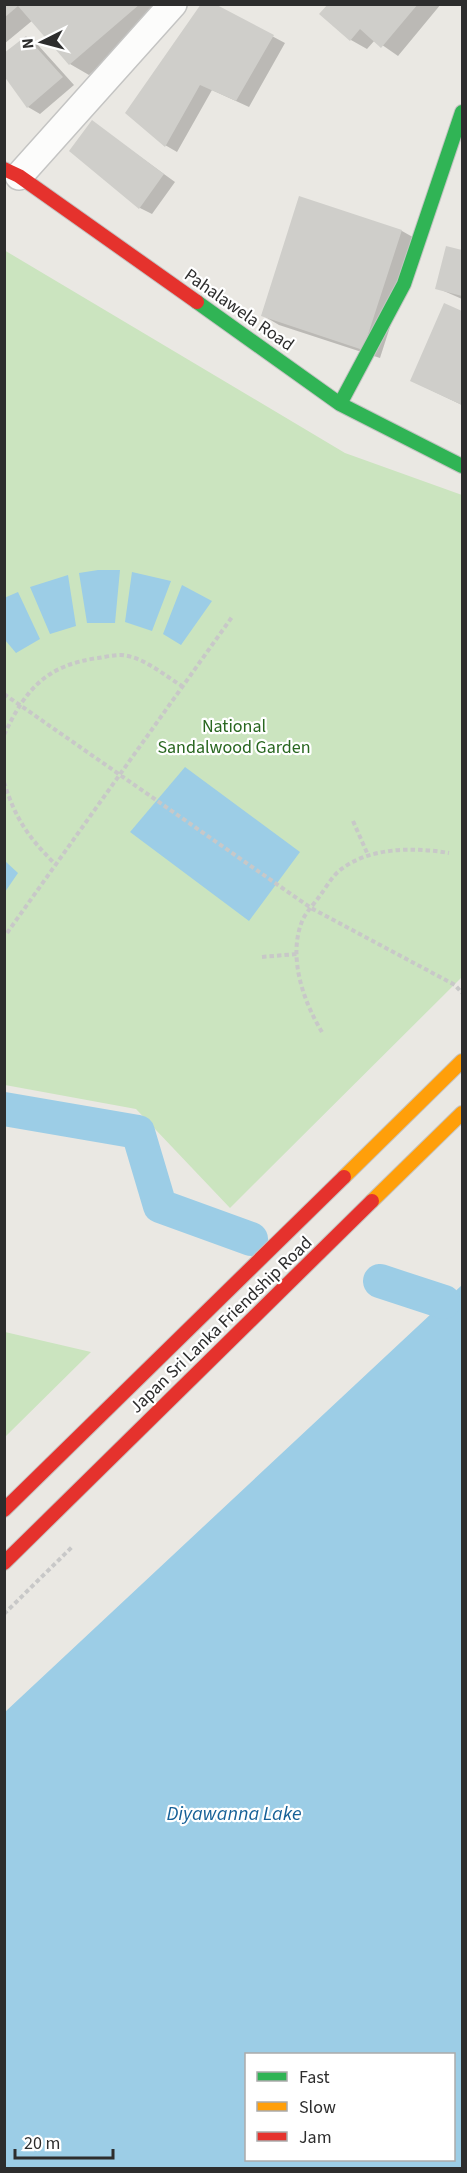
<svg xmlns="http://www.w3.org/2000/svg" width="467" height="2173" font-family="'Source Sans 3',sans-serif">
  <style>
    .green { fill: #cbe4bf }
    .water { fill: #9ccde6; fill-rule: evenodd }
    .shadow { fill: #0003 }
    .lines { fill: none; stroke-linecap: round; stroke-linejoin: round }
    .canal { stroke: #9ccde6; stroke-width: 34 }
    .building { fill: #cfceca }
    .street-casing { stroke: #c4c4c3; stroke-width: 30 }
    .fast-casing { stroke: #c4c4c3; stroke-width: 16 }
    .slow-casing { stroke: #c4c4c3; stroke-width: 16 }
    .jam-casing { stroke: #c4c4c3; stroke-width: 16 }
    .path { stroke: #c8c8c8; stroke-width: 4; stroke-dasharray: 4.5 3; stroke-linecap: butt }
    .street { stroke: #fcfcfb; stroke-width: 27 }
    .fast { stroke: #30b455; stroke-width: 14 }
    .slow { stroke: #ff9f0a; stroke-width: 14 }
    .jam { stroke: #e5322d; stroke-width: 14 }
    .labels { text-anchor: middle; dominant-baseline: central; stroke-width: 4.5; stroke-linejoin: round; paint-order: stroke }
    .street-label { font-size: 18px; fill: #2d2d2d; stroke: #fff }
    .park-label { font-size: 18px; fill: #296720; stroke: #fff }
    .water-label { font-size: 20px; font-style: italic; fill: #166097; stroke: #fff }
  </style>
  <rect width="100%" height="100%" fill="#eae8e3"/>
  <path class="green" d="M4,250L345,453L462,495V977L230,1208L136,1109L5,1085Z
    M5,1332L91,1352L5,1437L4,1332Z"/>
  <path class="water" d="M98,570H120L115,623H87L79,573Z
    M132,572L171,581L152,631L125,622Z
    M68,575L76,626L50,634L30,587Z
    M182,585L212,601L181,645L163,634Z
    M18,592L40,639L16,653L5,640L4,598Z
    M185,767L300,852L249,921L130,832Z
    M5,861L18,873L5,892Z
    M462,1285V2168H5V1712ZM246,2054H454V2160H246Z"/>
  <path class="shadow" d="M4,4H171L89,75L70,64L33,20L4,44Z
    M212,4L285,43L249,107L212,90L177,152L165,145Z
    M329,4H441L398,56L375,40L367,49L351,40L321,14Z
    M26,38L38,45L74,85L40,114L28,107Z
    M92,122L175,182L152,214L140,208Z
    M300,198L402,231L418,240L380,358L279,325L262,315Z
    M447,248L462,252V299L437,288Z
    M445,305L462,313V405L412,381Z"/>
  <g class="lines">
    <path class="canal" d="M4,1109L138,1132L160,1206L251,1239
      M380,1281L444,1302"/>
  </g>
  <path class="building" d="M4,4H140L69,65L18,6L4,18Z
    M201,4H215L274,35L236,101L200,85L165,147L125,113Z
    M328,4H418L381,48L360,29L350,41L319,14Z
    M26,36L63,77L27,108L4,76V53Z
    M92,120L164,174L139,209L69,151Z
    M299,196L402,230L363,350L261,316Z
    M446,246L462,250V296L435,289Z
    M444,303L462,311V405L410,381Z"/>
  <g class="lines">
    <defs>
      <path id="street" d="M19,176L173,4"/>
      <path id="fast" d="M197,302L340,404L462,466
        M340,404L404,284L462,112"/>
      <path id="slow" d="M344,1177L462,1061
        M372,1201L462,1113"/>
      <path id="jam" d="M4,169L19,176L197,302
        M4,1510L344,1177
        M4,1563L372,1201"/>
    </defs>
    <use href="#street" class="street-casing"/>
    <use href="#fast" class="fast-casing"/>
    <use href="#slow" class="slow-casing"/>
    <use href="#jam" class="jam-casing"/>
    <path class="path" d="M4,694L311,908L455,985L462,993
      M4,735C25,690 46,665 98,658C105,657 113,655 121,655C142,656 164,675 182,686
      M4,782C15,818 28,837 55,864
      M353,821L368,855
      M7,933L232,617
      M262,957L297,954
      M322,1032C303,1001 287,955 303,919C307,911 314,904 319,897C325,889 331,878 339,871C368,847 413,847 449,853
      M4,1614L72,1547"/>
    <use href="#street" class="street"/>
    <use href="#fast" class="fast"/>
    <use href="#slow" class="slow"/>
    <use href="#jam" class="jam"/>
  </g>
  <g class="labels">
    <g class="street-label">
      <text transform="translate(239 310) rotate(35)">Pahalawela Road</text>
      <text transform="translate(221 1325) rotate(-44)">Japan Sri Lanka Friendship Road</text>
    </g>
    <g class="park-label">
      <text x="234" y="726">National<tspan x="234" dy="21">Sandalwood Garden</tspan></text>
    </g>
    <g class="water-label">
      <text x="234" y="1814">Diyawanna Lake</text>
    </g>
  </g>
  <rect width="467" height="2173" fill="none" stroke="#2d2d2d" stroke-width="12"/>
  <rect x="245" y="2053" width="210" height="108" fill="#ffffff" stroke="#ababab" stroke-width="1.5"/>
  <rect x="257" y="2072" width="30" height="9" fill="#30b455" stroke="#ababab" stroke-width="1.5"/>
  <text x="299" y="2083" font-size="18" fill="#2d2d2d">Fast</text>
  <rect x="257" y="2102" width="30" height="9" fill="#ff9f0a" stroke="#ababab" stroke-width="1.5"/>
  <text x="299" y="2113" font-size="18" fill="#2d2d2d">Slow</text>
  <rect x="257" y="2132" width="30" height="9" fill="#e5322d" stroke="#ababab" stroke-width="1.5"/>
  <text x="299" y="2143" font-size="18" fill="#2d2d2d">Jam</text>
  <g transform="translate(42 42) rotate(264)" stroke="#ffffff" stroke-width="4.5" paint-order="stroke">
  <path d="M0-4.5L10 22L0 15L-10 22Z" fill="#2d2d2d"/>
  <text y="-9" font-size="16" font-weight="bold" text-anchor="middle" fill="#2d2d2d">N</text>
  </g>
  <path d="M15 2149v9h98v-9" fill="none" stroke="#2d2d2d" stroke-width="3"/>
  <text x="24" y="2149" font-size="18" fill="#2d2d2d" stroke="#ffffff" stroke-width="4.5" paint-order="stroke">20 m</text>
</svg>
